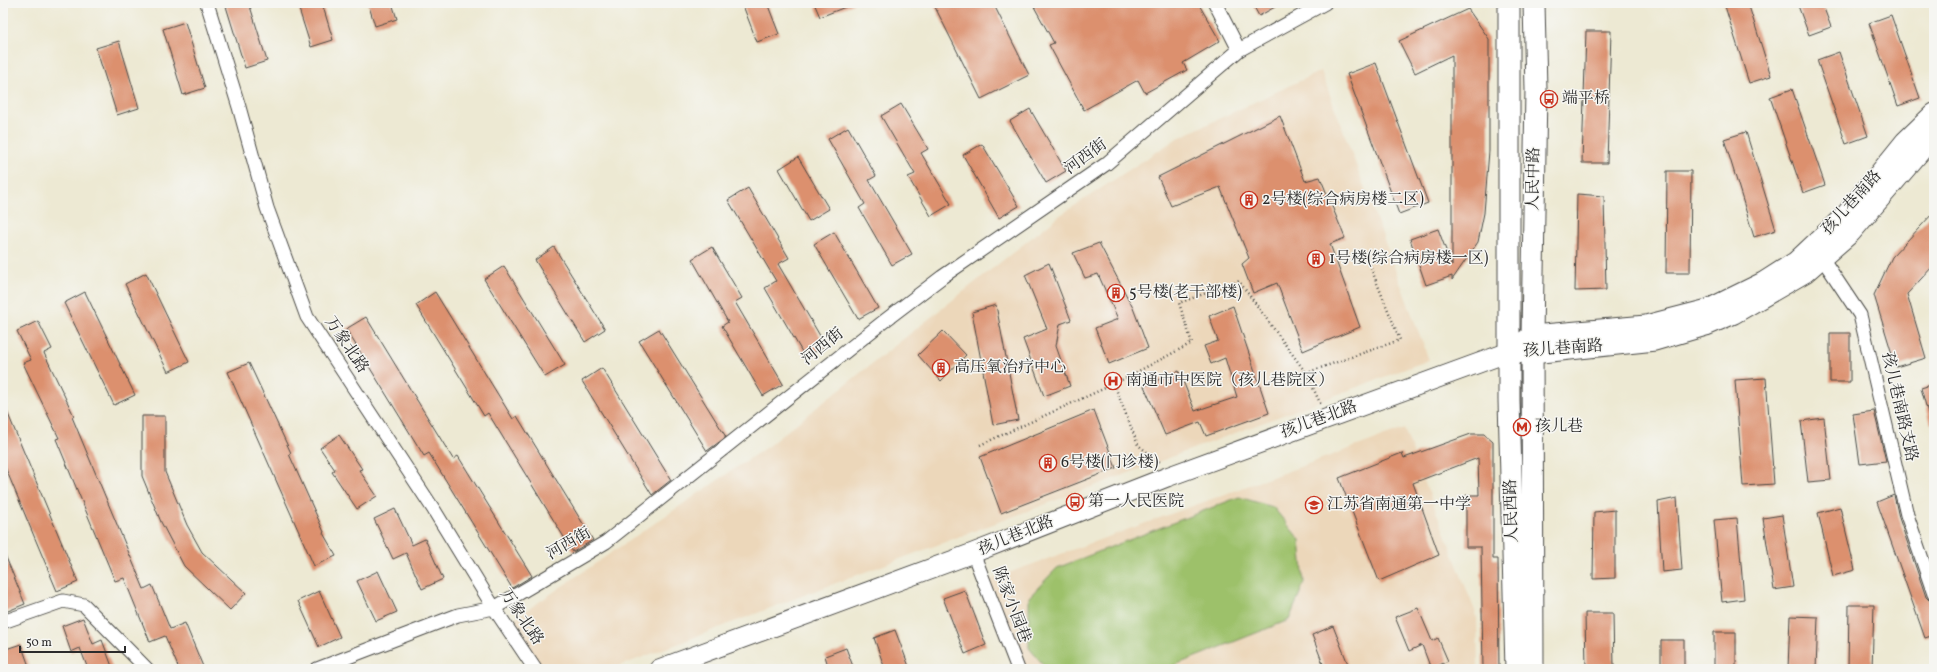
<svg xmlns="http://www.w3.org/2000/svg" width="1937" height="672" font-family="Vollkorn,'Noto Serif SC',serif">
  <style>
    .built { fill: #ecd7ba }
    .garden { fill: #9dc16b; stroke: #64764b }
    .building { fill: #dc906e }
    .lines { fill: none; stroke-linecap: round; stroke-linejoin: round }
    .minor-casing { stroke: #484844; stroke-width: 15 }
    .secondary-casing { stroke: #484844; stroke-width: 21 }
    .primary-casing { stroke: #484844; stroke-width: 23 }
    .path { stroke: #484844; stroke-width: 2.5; stroke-dasharray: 1 3; stroke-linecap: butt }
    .minor { stroke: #fff; stroke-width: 13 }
    .secondary { stroke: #fff; stroke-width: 19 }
    .primary { stroke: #fff; stroke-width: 21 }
    .labels { text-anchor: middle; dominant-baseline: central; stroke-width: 3; stroke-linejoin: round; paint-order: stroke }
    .poi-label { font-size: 16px; fill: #2b2b2b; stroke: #f6f6f2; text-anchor: start }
    .street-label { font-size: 16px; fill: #2b2b2b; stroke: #f6f6f2 }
  </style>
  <rect width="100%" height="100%" fill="#f6f6f2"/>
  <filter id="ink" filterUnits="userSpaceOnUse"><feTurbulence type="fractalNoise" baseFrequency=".025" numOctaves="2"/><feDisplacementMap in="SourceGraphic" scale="8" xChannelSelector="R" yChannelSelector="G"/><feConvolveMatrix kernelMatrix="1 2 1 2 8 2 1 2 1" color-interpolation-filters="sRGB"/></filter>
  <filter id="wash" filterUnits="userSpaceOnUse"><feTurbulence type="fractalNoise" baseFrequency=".012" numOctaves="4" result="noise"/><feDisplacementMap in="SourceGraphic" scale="16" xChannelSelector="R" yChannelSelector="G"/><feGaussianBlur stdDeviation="0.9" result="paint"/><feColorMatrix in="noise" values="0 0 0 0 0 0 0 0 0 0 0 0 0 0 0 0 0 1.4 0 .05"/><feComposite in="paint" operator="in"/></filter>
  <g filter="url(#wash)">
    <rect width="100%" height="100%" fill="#ede9d3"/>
    <path class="built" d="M1321,71L1429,360L820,589L612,669H540L511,621L768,446L1059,216L1176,139Z
      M1404,429L1477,616L1478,669H1018L984,582Z"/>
    <path class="garden" d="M1239,497L1273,507L1300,540L1304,583L1289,620L1165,669H1047L1029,648V597L1057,568Z"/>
    <g id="blocks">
      <path class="building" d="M225,3H249L267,61L245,68Z
        M297,3H322L333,40L311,47Z
        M368,3H392L397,19L375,26Z
        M742,3H767L779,34L757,42Z
        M814,3H853V4L820,17Z
        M933,3H993L1029,75L981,99Z
        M1032,3H1198L1220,41L1183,63L1187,70L1145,93L1138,80L1084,110L1049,45L1054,43Z
        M1252,3H1282L1259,16Z
        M1724,3H1748L1771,76L1749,83Z
        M1797,3H1822L1831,27L1809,35Z
        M1468,9L1489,39V151L1484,213L1478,242L1452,280V276L1426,285L1410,239L1438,229L1452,266V55L1415,73L1399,41Z
        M1891,15L1920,98L1898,106L1869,23Z
        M185,22L205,88L183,95L163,29Z
        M1586,31H1611L1607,163H1582Z
        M119,41L139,108L117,115L96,48Z
        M1839,52L1868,136L1846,144L1817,60Z
        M1376,63L1428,203L1399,214L1347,74Z
        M1792,89L1825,185L1803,193L1770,97Z
        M901,104L928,149L921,153L951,204L931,216L908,177L915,174L881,116Z
        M1030,109L1066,171L1046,183L1010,121Z
        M1280,116L1305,181L1320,177L1345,238L1330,244L1360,327L1303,351L1277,283L1253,293L1242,264L1249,258L1220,187L1171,206L1158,177Z
        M848,127L876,176L869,180L912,254L892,265L859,208L865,204L828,139Z
        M1746,132L1776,230L1754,237L1724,139Z
        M982,144L1019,206L999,218L963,155Z
        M798,157L829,209L809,221L779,169Z
        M1667,171H1691L1690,273H1666Z
        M748,188L789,258L778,264L826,346L805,357L765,288L776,281L728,200Z
        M1577,194L1604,196L1606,290L1575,291Z
        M1934,212V265L1907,294L1926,358L1896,367L1874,295L1892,257Z
        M834,232L878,308L858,319L814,244Z
        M1099,243L1133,308L1148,348L1109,364L1095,328L1118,319L1098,274L1085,278L1073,253Z
        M554,247L605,329L585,342L535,260Z
        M712,247L742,298L735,302L783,384L763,396L722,326L728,322L692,259Z
        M1049,263L1071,320L1060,324L1056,346L1070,386L1044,396L1023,339L1047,329L1025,275Z
        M504,266L565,365L545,377L484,279Z
        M146,273L189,362L168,372L125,284Z
        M85,292L135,395L114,405L64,303Z
        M435,292L513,419L517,416L593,540L573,552L488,413L484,416L416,305Z
        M996,305L1018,420L993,425L972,312Z
        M1233,306L1269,413L1206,436L1200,422L1165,435L1144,386L1179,371L1195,411L1237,397L1225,358L1211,364L1204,346L1218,341L1209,316Z
        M366,317L453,459L458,456L532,576L512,588L429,453L424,456L346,329Z
        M38,321L52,349L44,353L74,416L72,417L144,589L152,585L170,629L185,623L204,669H179L165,636L150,642L124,578L115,581L56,439L59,438L23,363L31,360L17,331Z
        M659,329L726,437L707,451L639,341Z
        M943,331L966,355L941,381L918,355Z
        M1830,333H1850V382H1830Z
        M249,363L291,453L289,454L324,532L323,533L336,556L314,566L228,372Z
        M602,368L671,480L652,495L582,381Z
        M1766,378L1774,484L1743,486L1735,380Z
        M1934,384V423L1931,424L1921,388Z
        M3,402L78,582L57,591L3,462Z
        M1094,410L1116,468L1001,513L980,457Z
        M1874,411L1886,461L1860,464L1853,414Z
        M142,416H165V472L187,525L202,552L246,593L230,610L184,566L161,522L142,476Z
        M1824,418L1831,480L1808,482L1801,421Z
        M1471,434H1484L1493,442V559H1498L1499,669H1483L1481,547H1466V495H1479L1478,458L1413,483L1439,555L1379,581L1339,478L1402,453L1404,458Z
        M339,435L362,469L359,470L377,496L357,509L332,472L335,470L320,448Z
        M1894,495L1899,518L1926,597L1929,600L1934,602V635L1925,638L1877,502Z
        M1677,498L1682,570L1662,572L1658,502Z
        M1840,507L1855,570L1833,576L1818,513Z
        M395,509L412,545L425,539L443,579L422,589L406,553L393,559L374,519Z
        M1615,510V578L1593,579L1594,512Z
        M1782,515L1793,587L1774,590L1763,518Z
        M1737,518L1744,599L1722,602L1714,520Z
        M3,550L25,604L3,613Z
        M378,571L397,612L376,621L357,581Z
        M965,590L986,645L965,654L943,598Z
        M319,591L340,637L319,647L298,601Z
        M1849,605H1874L1872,669H1848Z
        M1418,608L1432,641L1438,638L1448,661L1431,669L1422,645L1409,651L1395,617Z
        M1585,613H1613L1614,669H1586Z
        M1790,616L1818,617L1816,669H1788Z
        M83,618L93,644L102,640L113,669H88L80,648L71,652L62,626Z
        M1333,626L1350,669H1325L1312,635Z
        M895,630L910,669H885L874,638Z
        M1714,632H1736V669H1714Z
        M1661,640H1684V669H1661Z
        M21,644L30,669H5L3,663V650Z
        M846,648L854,669H829L825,656Z"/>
    </g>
  </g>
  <g filter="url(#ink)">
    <use href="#blocks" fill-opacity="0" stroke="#484844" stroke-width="1"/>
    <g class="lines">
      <defs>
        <path id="minor" d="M207,3L239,107L267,208L307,317L434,510L494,608L535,669
          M1215,3L1239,50
          M1822,258L1860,315L1907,515L1934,594
          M973,553L1018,669
          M3,622L63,601L84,605L147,669
          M317,669L458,615L494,608L606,542L883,322L942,277L1106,164L1239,50L1325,3"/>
        <path id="secondary" d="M1518,353L1532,354L1655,341L1706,326L1734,314L1805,273L1851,233L1934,136
          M659,669L973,553L1167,477L1509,352L1532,335L1646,325L1708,309L1763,282L1796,261L1846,214L1905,141L1934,113"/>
        <path id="primary" d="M1509,3V400L1516,669
          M1533,669L1532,335L1536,90L1534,3"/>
      </defs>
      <use href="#minor" class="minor-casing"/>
      <use href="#secondary" class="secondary-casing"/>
      <use href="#primary" class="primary-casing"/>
      <path class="path" d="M1306,373L1400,340L1366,256
        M1114,384L1138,445L1161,463
        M980,445L1114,384L1192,343L1179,303L1239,281L1306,373L1321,405"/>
      <use href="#minor" class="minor"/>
      <use href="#secondary" class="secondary"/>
      <use href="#primary" class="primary"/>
    </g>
  </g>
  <defs>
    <symbol id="bus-ring" viewBox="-11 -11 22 22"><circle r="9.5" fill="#f6f6f2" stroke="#c8321e" stroke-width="1.5"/><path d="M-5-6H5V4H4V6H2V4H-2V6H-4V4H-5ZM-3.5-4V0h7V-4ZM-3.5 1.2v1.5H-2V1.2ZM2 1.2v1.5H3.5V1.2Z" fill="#c8321e"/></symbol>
    <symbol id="building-ring" viewBox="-11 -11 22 22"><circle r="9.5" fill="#f6f6f2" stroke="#c8321e" stroke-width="1.5"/><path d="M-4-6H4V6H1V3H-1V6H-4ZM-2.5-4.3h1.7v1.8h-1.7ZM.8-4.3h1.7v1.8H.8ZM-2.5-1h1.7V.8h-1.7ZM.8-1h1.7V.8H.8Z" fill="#c8321e"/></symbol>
    <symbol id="hospital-ring" viewBox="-11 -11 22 22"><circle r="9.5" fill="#f6f6f2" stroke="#c8321e" stroke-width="1.5"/><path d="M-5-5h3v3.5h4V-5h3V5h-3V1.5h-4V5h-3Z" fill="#c8321e"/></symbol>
    <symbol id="metro-ring" viewBox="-11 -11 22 22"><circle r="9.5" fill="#f6f6f2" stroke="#c8321e" stroke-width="1.5"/><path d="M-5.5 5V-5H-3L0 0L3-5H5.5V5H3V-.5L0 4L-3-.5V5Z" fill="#c8321e"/></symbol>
    <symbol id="school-ring" viewBox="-11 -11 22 22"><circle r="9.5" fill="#f6f6f2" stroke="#c8321e" stroke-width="1.5"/><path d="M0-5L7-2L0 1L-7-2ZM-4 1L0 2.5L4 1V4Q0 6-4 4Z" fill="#c8321e"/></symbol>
  </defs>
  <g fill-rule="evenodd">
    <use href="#bus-ring" x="1539" y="89" width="20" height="20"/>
    <use href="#building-ring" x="1239" y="190" width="20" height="20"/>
    <use href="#building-ring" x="1306" y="249" width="20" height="20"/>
    <use href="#building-ring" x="1106" y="283" width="20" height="20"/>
    <use href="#building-ring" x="931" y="358" width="20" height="20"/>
    <use href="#hospital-ring" x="1103" y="371" width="20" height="20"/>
    <use href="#metro-ring" x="1512" y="417" width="20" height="20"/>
    <use href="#building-ring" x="1038" y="453" width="20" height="20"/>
    <use href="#bus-ring" x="1065" y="492" width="20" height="20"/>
    <use href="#school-ring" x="1304" y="495" width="20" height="20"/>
  </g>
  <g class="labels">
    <g class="poi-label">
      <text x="1562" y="99">端平桥</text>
      <text x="1262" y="200">2号楼(综合病房楼二区)</text>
      <text x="1329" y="259">1号楼(综合病房楼一区)</text>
      <text x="1129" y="293">5号楼(老干部楼)</text>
      <text x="954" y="368">高压氧治疗中心</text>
      <text x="1126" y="381">南通市中医院（孩儿巷院区）</text>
      <text x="1535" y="427">孩儿巷</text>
      <text x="1061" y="463">6号楼(门诊楼)</text>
      <text x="1088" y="502">第一人民医院</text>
      <text x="1327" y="505">江苏省南通第一中学</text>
    </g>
    <g class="street-label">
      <text transform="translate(1086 157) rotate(-36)">河西街</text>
      <text transform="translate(1534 179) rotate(-89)">人民中路</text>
      <text transform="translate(1852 203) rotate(-48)">孩儿巷南路</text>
      <text transform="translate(346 345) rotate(56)">万象北路</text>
      <text transform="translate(823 347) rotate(-39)">河西街</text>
      <text transform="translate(1563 349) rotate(-4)">孩儿巷南路</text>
      <text transform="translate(1899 407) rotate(77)">孩儿巷南路支路</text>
      <text transform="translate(1319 420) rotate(-20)">孩儿巷北路</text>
      <text transform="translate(1512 511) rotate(-92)">人民西路</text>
      <text transform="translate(1016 536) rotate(-22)">孩儿巷北路</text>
      <text transform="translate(569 544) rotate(-30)">河西街</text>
      <text transform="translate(1011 605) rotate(69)">陈家小园巷</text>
      <text transform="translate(521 617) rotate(56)">万象北路</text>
    </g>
  </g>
  <rect width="1937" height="672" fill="none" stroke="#f6f6f2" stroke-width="16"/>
  <path d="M20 646v6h105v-6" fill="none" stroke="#2b2b2b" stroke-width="2"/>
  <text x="26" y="646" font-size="12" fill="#2b2b2b" stroke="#f6f6f2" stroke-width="3" paint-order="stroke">50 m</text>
</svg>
